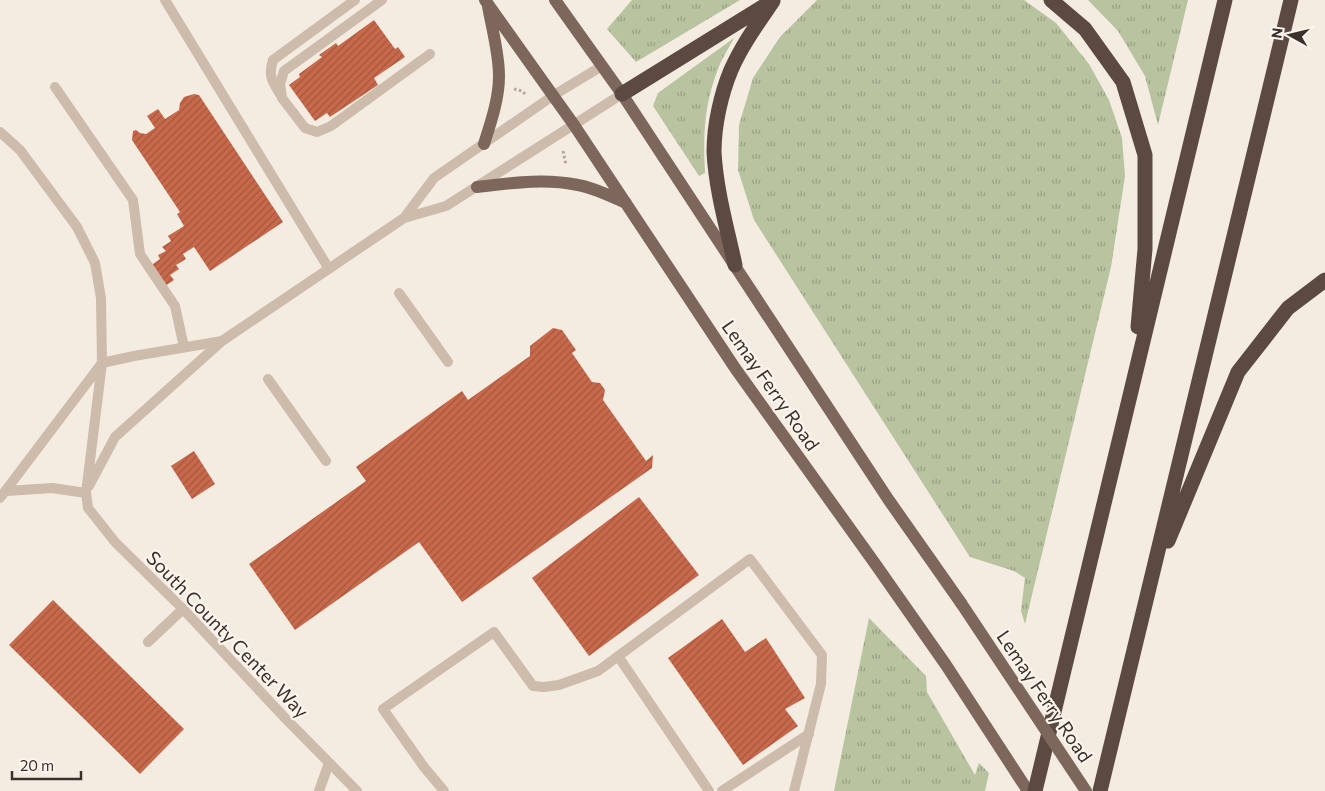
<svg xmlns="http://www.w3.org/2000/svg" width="1325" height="791" font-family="Commissioner,sans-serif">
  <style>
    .grass { fill: url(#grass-tufts) }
    .building { fill: url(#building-hatch) }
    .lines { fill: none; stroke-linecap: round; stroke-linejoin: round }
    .path { stroke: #b9a596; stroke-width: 3; stroke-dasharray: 2.5 2.5; stroke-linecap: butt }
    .lane { stroke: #cdbbac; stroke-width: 10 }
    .primary { stroke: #7d675c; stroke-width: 12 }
    .highway { stroke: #5c4a42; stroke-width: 15 }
    .primary-bridge { stroke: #7d675c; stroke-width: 12 }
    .labels { text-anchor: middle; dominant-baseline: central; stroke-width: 4.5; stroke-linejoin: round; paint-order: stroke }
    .street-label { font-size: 19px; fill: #3b302b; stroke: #fbf5ee }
  </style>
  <defs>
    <pattern id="grass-tufts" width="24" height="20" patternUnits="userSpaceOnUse" patternTransform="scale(1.25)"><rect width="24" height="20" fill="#b8c4a0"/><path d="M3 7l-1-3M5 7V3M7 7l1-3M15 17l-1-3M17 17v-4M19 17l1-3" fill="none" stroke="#97a083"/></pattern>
    <pattern id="building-hatch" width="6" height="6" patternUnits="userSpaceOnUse" patternTransform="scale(1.25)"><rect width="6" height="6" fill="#c8694b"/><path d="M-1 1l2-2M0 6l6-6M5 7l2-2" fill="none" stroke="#a4573f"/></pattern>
  </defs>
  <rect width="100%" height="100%" fill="#f4ebe1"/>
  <path class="grass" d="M632,0H740L636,62L607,29Z
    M817,0H1024L1056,23L1089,64L1109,100L1122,138L1125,176L1111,267L1025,624L1021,611L1025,578L1014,571L970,557L754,220L738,170L739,125L753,78L780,37Z
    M1088,0H1188L1158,125L1145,76L1118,31Z
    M734,38C729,48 722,58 718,69C704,105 703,135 705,173L699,176L653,106L658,93Z
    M869,618L926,676L927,692L975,775L979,763L989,773L985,791H834Z"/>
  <path class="building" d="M374,20L395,49L398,47L405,57L374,78L378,85L330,117L327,113L315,121L289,85L300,77L299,74L322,57L319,55L336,43L338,46Z
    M194,94L199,95L283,222L210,271L194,247L183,254L186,259L176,265L179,269L170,275L174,280L159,290L146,269L160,259L158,255L166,251L162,247L171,241L168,236L184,226L177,214L180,212L132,140L133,131L136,130L140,133L146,134L155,128L147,116L158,109L165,119L179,110L180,103L184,97Z
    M553,328L562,330L576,350L572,353L592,382L600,383L605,390L603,400L646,461L653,455L652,468L462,602L419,542L295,630L249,564L366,481L356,467L462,391L468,400L530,356V346Z
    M194,451L215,484L192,499L171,466Z
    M639,497L699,575L589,656L532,578Z
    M53,600L184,729L140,774L9,645Z
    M722,619L745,652L766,638L805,698L785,709L798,726L743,765L668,658Z"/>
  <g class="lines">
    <path class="path" d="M514,89L522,91L526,95
      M563,151L566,165"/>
    <path class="lane" d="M165,0L329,269
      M382,0L284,71L280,84L282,98L305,128L317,132L331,126L430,54
      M55,87L133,200L140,254L175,306L184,347
      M280,94C272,81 268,76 273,60L355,0
      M0,132L20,150L77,227L95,263L101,298L102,363L86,493L88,508L115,542L183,609L286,719L357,791
      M404,218L434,178L554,95L602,66
      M399,293L448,362
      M102,363L134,356L222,341
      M268,379L326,461
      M89,486L115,437L222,341L404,218L446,206L622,94
      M7,491L52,488L86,493
      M0,498L102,363
      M148,642L183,609
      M618,656L709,791
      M319,791L329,763
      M444,791L424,767L383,709L494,632L533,686L544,687L559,685L598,671L750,559L822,655L821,684L794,791
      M722,791L809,734"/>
    <path class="primary" d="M485,0L574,125L735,368L876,565L946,665L1028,791
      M555,0L622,94L888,499L961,603
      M484,144C491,122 499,99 499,76C499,53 492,29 488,6
      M477,187C511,183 544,178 578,185C595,188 610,196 626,203"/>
    <path class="highway" d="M1051,0L1085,29L1123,82L1145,155V249L1138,327
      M622,94L769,3
      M735,265C727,228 716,190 714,152C714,125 721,94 731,70C742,45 758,23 773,1
      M1168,541L1238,372L1288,308L1325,280
      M1035,791L1225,0
      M1100,791L1291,0"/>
    <path class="primary-bridge" d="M961,603L1086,791"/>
  </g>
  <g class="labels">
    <g class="street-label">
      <text transform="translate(771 385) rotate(55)">Lemay Ferry Road</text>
      <text transform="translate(228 634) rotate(46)">South County Center Way</text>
      <text transform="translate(1045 696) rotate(56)">Lemay Ferry Road</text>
    </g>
  </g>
  <g transform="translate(1290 35) rotate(278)" stroke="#fbf5ee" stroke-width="4" paint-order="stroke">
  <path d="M0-4L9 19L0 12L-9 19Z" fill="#3b302b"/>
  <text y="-8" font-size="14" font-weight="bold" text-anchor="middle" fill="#3b302b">N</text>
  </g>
  <path d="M12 771v8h69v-8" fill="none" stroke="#3b302b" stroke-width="2.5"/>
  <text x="20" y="771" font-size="15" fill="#3b302b" stroke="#fbf5ee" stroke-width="4" paint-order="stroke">20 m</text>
</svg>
